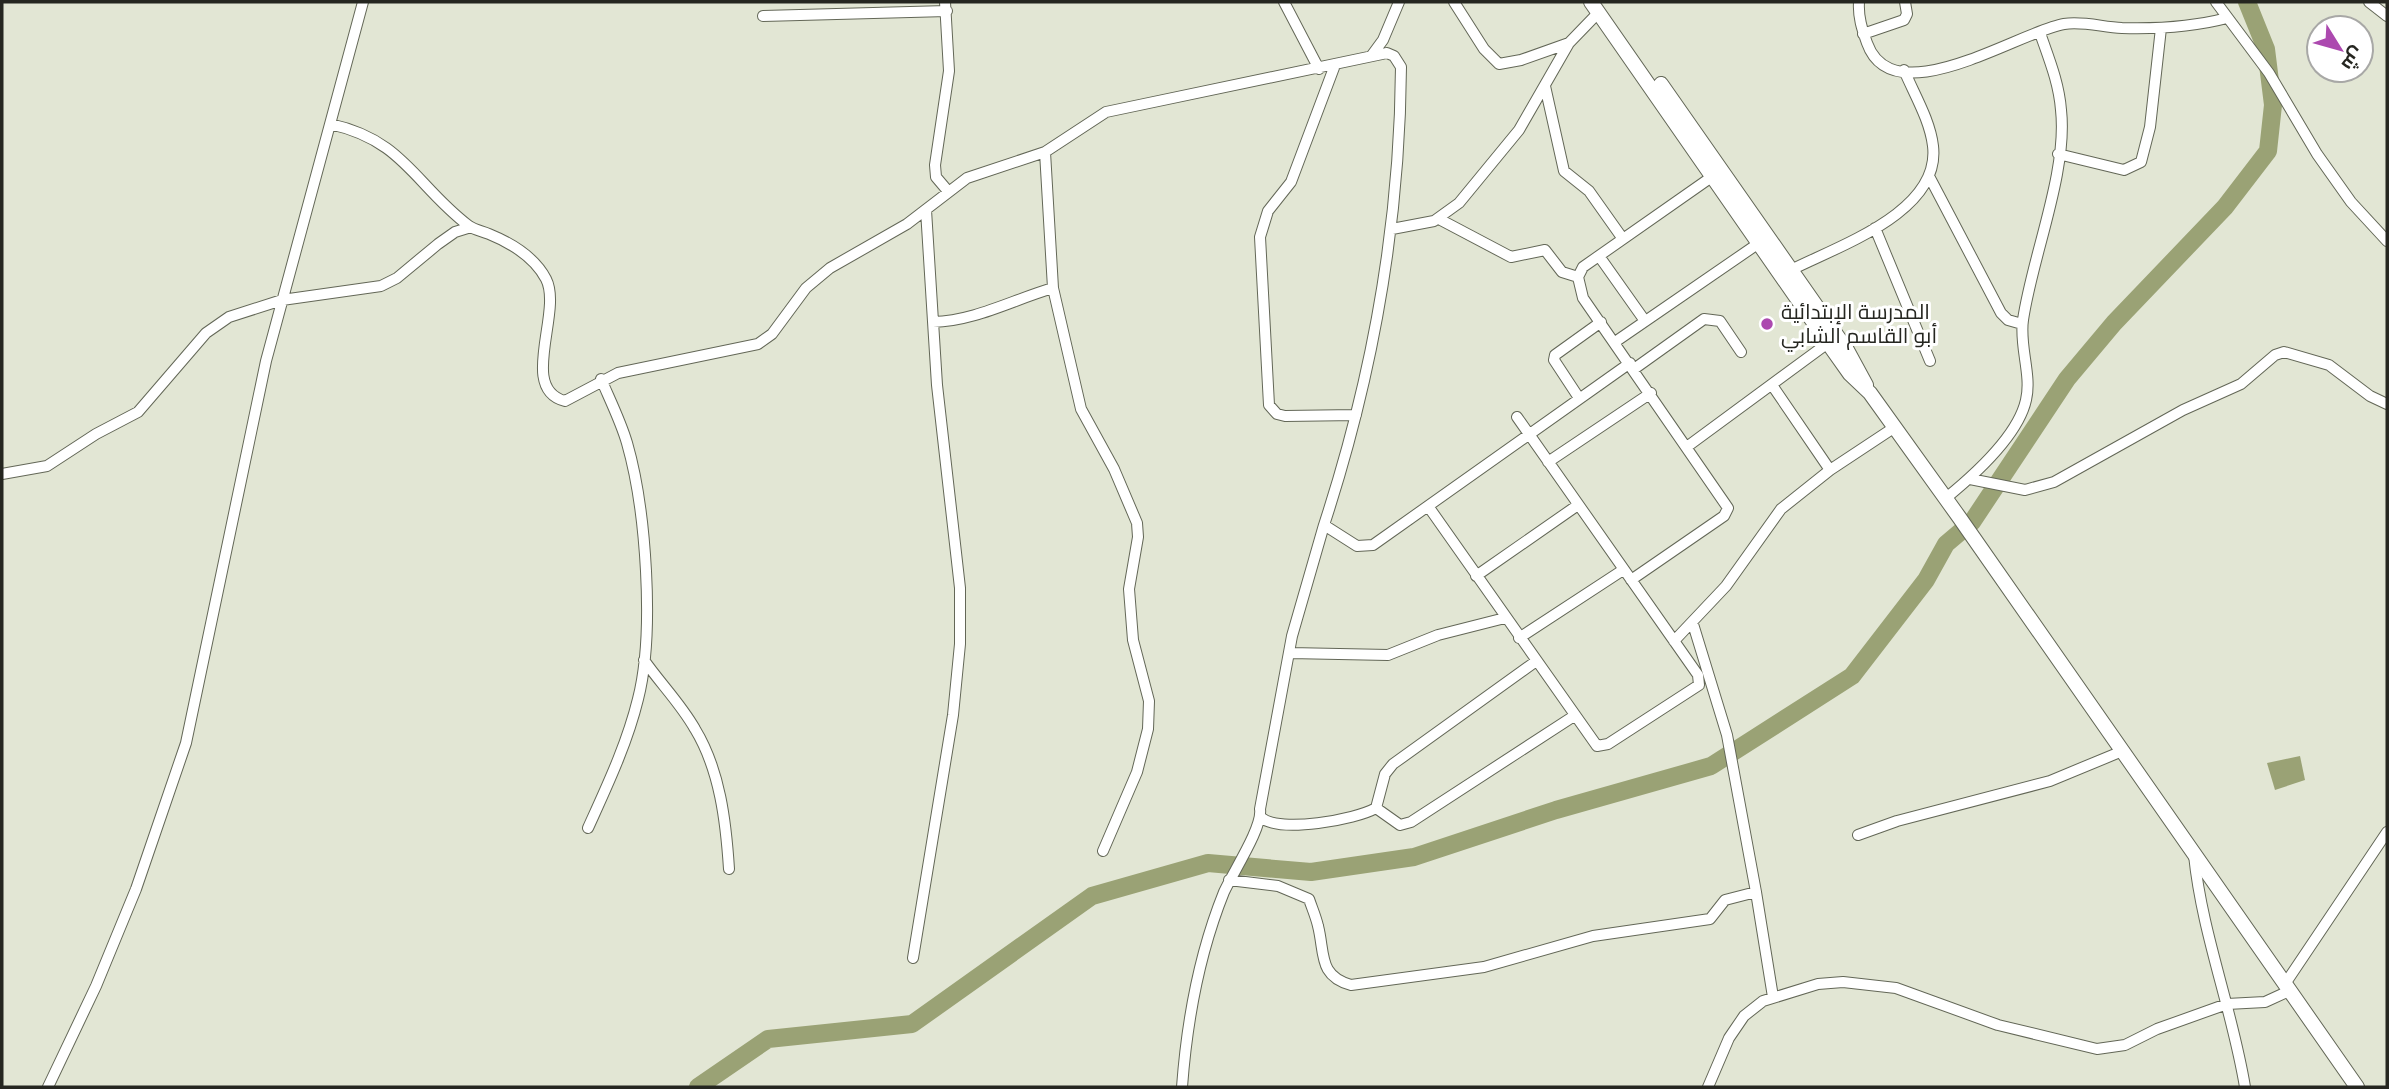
<svg xmlns="http://www.w3.org/2000/svg" width="2389" height="1089" font-family="'Roboto Serif',Cairo,serif">
  <style>
    .water { fill: #9aa275 }
    .lines { fill: none; stroke-linecap: round; stroke-linejoin: round }
    .river { stroke: #9aa275; stroke-width: 18 }
    .minor-casing { stroke: #636757; stroke-width: 12 }
    .secondary-casing { stroke: #636757; stroke-width: 16 }
    .minor { stroke: #fff; stroke-width: 10 }
    .secondary { stroke: #fff; stroke-width: 14 }
    .poi-dot { fill: #ac49af; stroke: #fff; stroke-width: 2.5 }
    .labels { text-anchor: middle; dominant-baseline: central; stroke-width: 6; stroke-linejoin: round; paint-order: stroke }
    .poi-label { font-size: 21px; fill: #252620; stroke: #fff; text-anchor: start }
  </style>
  <rect width="100%" height="100%" fill="#e2e6d4"/>
  <path class="water" d="M2300,756L2305,780L2275,790L2267,763Z"/>
  <g class="lines">
    <path class="river" d="M698,1087L768,1039L912,1024L1092,896L1208,863L1311,872L1414,857L1556,810L1711,766L1852,676L1926,580L1946,544L1972,522L2067,379L2114,323L2225,207L2268,151L2273,105L2266,49L2247,2"/>
    <defs>
      <path id="minor" d="M945,2L949,71L935,165L936,177L947,190
        M1284,2L1319,69
        M1454,2L1484,49L1499,64L1521,60L1569,43
        M1859,2C1858,17 1862,29 1867,43C1893,116 2018,32 2064,24C2083,21 2102,27 2122,28C2158,29 2193,27 2227,18
        M2216,2L2269,73L2317,154L2351,202L2387,241
        M2369,2L2387,16
        M763,16L947,11
        M1863,34L1904,20L1907,14L1905,2
        M1372,55L1383,40L1399,2
        M1335,65L1291,182L1268,211L1260,237L1269,405L1277,414L1285,416L1356,415
        M1545,86L1564,171L1589,191L1623,239
        M330,124C404,140 415,185 469,226C475,230 482,231 489,234C511,243 535,258 546,279C563,312 518,389 565,401L618,373L758,344L772,334L806,288L830,268L907,224L967,178L1045,152L1106,112L1387,53L1394,56L1401,67C1400,222 1372,378 1324,525L1357,546L1373,545L1630,363
        M1045,152L1053,288L1081,409L1114,469L1137,523L1138,537L1129,589L1133,640L1149,701L1148,729L1137,772L1103,851
        M2058,154L2124,170L2141,162L2150,127L2161,28
        M1930,178L2001,313L2008,320L2022,324
        M1439,219L1511,257L1545,250L1562,272L1578,277
        M1875,228L1930,361
        M1392,229L1434,221L1459,203L1519,130L1569,43L1599,12
        M1599,256L1645,321
        M1791,270C1838,246 1941,212 1933,146C1930,120 1914,94 1904,70
        M933,322C975,321 1012,300 1053,288
        M1615,342L1759,243
        M1634,369L1704,319L1720,321L1741,352
        M1772,385L1830,470
        M1579,398L1554,360L1555,355L1601,322
        M1688,446L1828,343
        M1548,462L1651,393
        M2,474L47,466L96,434L138,412L206,333L229,317L282,300L381,286L397,278L438,244L455,232L471,227
        M1970,479L2025,490L2054,482L2183,410L2241,384L2275,355L2284,352L2329,365L2370,396L2387,404
        M1946,498C1973,476 2018,436 2026,400C2032,375 2019,346 2023,320C2032,257 2068,172 2061,110C2059,83 2049,59 2040,33
        M1428,506L1597,746L1608,744L1699,685L1698,675L1517,417
        M1476,576L1578,505
        M1631,580L1724,516L1728,508L1583,298L1578,277L1583,267L1713,176
        M1693,624L1727,735L1756,892
        M1519,638L1623,570
        M1674,641L1726,586L1781,509L1830,470L1895,427
        M1290,653L1388,655L1438,635L1505,618
        M644,660C660,683 681,704 695,729C720,770 726,822 729,869
        M1376,808L1400,825L1411,822L1574,716
        M1262,818C1280,833 1355,820 1376,808L1385,774L1393,764L1535,662
        M588,828C607,786 627,744 638,699C655,633 646,509 627,443C621,422 610,400 601,379
        M1858,835L1897,821L2050,781L2120,752
        M2194,855C2202,934 2232,1008 2245,1087
        M1229,880L1278,886L1309,899C1312,908 1316,917 1318,926C1325,953 1318,976 1351,985L1484,967L1593,936L1710,919L1725,900L1756,892L1773,997
        M913,958L953,715L960,644V588L937,385L926,210
        M2285,984L2387,832
        M48,1087L96,986L136,889L186,743L266,361L363,2
        M1182,1087C1187,1020 1199,954 1224,892C1233,872 1263,827 1260,809L1292,636L1324,525
        M1708,1087L1729,1038L1744,1016L1763,1001L1818,984L1843,982L1896,988L1998,1025L2097,1049L2125,1045L2157,1029L2227,1004L2265,1002L2289,991"/>
      <path id="secondary" d="M1591,2L1828,343L1850,374L1870,393L1959,517L2357,1087
        M1661,84L1847,350L1866,385"/>
    </defs>
    <use href="#minor" class="minor-casing"/>
    <use href="#secondary" class="secondary-casing"/>
    <use href="#minor" class="minor"/>
    <use href="#secondary" class="secondary"/>
  </g>
  <circle class="poi-dot" cx="1767" cy="324" r="7"/>
  <g class="labels">
    <g class="poi-label">
      <text x="1781" y="312">المدرسة الإبتدائية<tspan x="1781" dy="24">أبو القاسم الشابي</tspan></text>
    </g>
  </g>
  <rect width="2389" height="1089" fill="none" stroke="#252620" stroke-width="7"/>
  <g transform="translate(2340 49) rotate(127)"><circle r="33" fill="#ffffff" stroke="#a8a8a6" stroke-width="2"/>
  <path d="M0-5L12 26L0 18L-12 26Z" fill="#ac49af"/>
  <text y="-10" font-size="19" font-weight="bold" text-anchor="middle" fill="#252620">ش</text>
  </g>
</svg>
